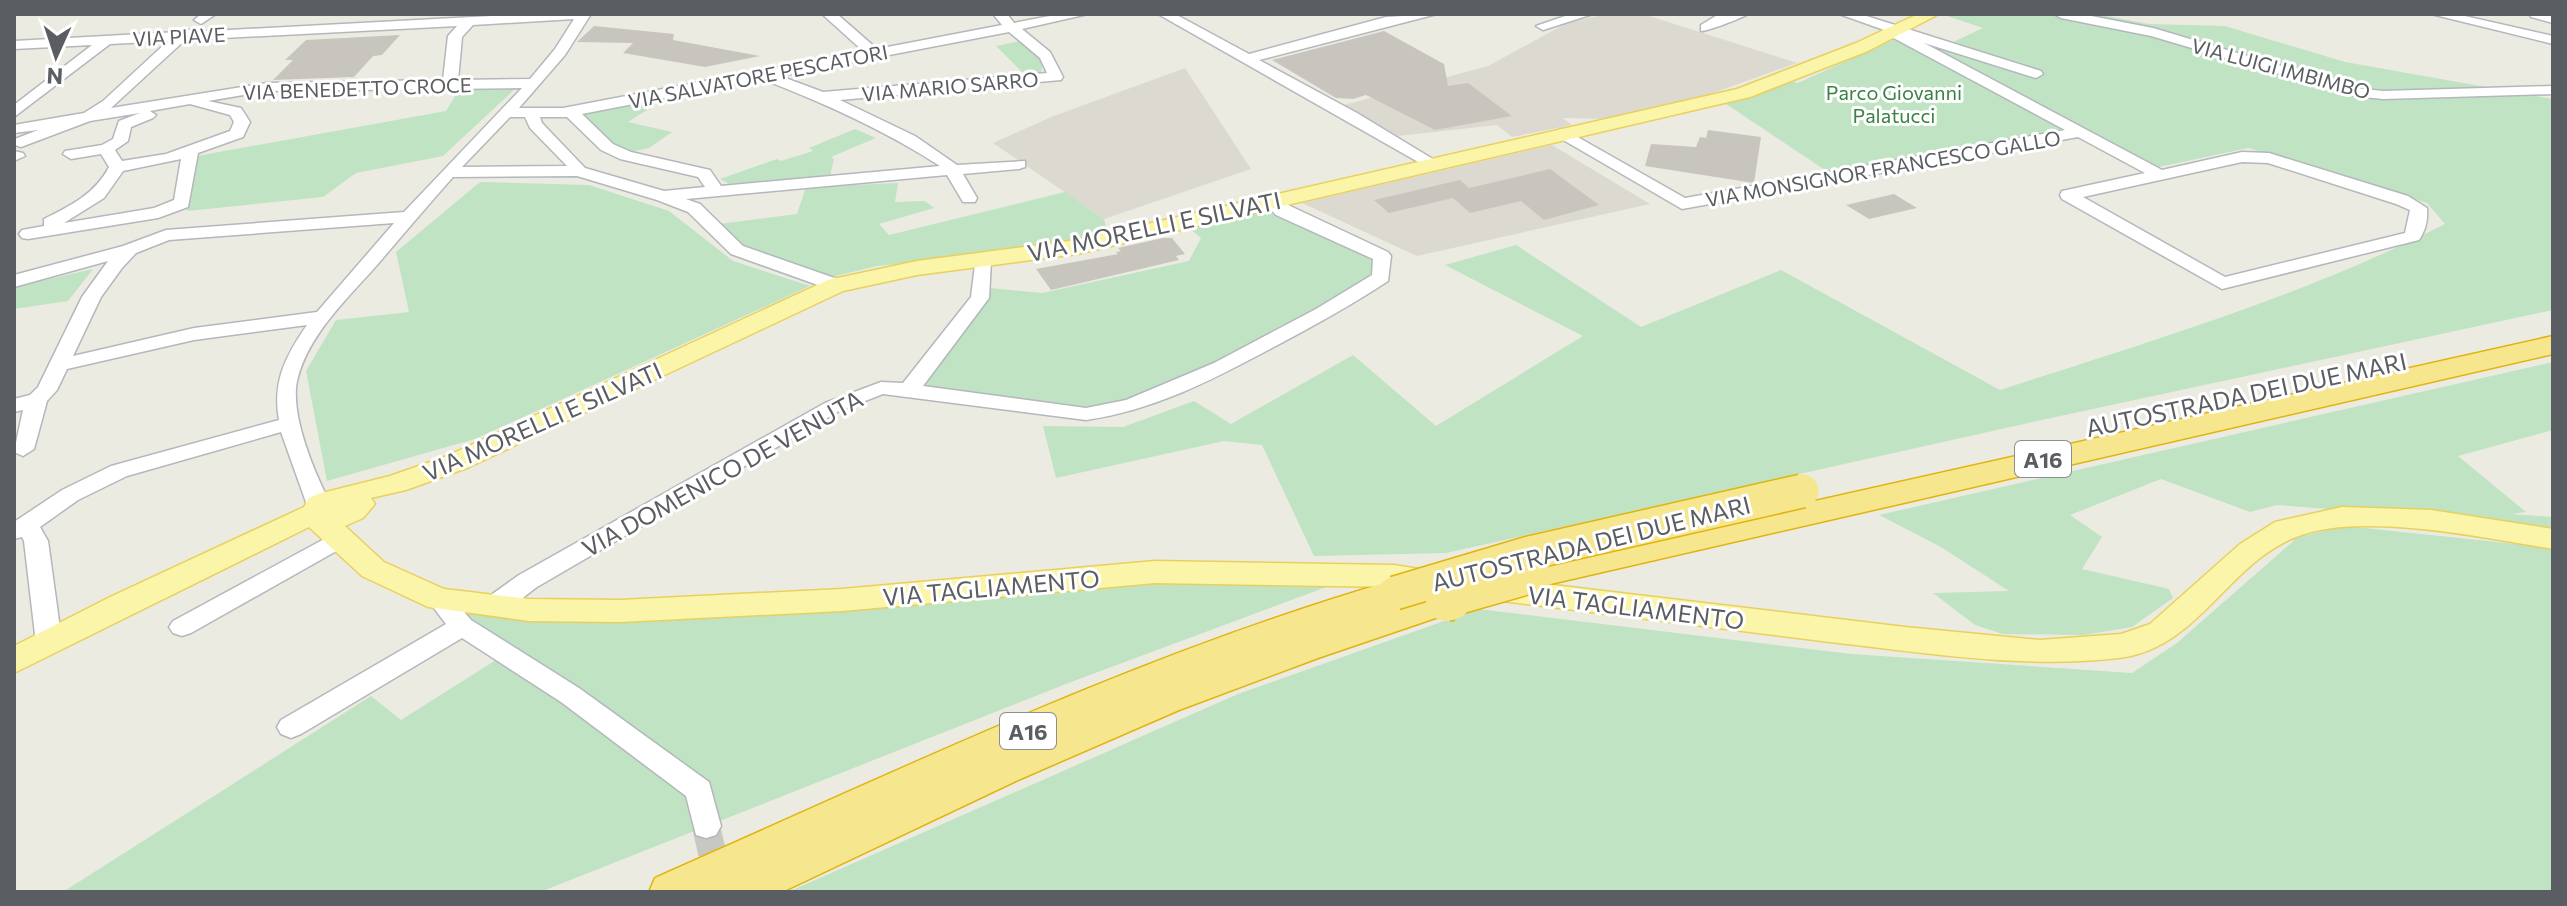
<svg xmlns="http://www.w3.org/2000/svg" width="2567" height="906" font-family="Commissioner,sans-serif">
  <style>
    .education { fill: #dcdad0 }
    .green { fill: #bfe3c3 }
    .building { fill: #c8c5bf }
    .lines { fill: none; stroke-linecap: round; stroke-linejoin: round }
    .minor-tunnel { stroke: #c8c8c2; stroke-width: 28; stroke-dasharray: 28 14; stroke-linecap: butt }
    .minor-casing { stroke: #b4b7bc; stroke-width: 3 }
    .major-casing { stroke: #e9d05e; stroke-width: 3 }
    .highway-casing { stroke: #e1b30d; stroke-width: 3 }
    .minor { fill: #fff; fill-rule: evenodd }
    .major { fill: #faf5a9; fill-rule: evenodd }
    .highway { fill: #f6e68e; fill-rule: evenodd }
    .highway-bridge-far1-casing { stroke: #e1b30d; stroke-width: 36; stroke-linecap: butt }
    .highway-bridge-casing { stroke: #e1b30d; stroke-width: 43; stroke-linecap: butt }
    .highway-bridge-far1 { stroke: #f6e68e; stroke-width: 33 }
    .highway-bridge { stroke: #f6e68e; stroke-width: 40 }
    .labels { text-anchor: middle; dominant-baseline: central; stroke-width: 6; stroke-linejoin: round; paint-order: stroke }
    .far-street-label { font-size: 20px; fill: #5a5d62; stroke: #fff }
    .far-park-label { font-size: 20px; fill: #398144; stroke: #fff }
    .shield { fill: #fff; stroke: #8c8e91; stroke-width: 2 }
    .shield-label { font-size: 22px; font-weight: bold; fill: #5a5d62 }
    .street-label { font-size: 24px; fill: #5a5d62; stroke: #fff }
  </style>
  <rect width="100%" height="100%" fill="#ecebe2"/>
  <path class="education" d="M1607,14H1643L1797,63L1696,99L1613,119L1563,118L1572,125L1512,137L1497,125L1398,136L1344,105L1488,66L1567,23Z
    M1185,68L1251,169L1104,219L993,143L1051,117Z
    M1552,145L1650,204L1417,256L1302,203Z"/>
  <path class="green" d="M1941,14H2095L2149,24L2225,26L2345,62L2553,99V310L2037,421L1446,553L1314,556L1262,445L1224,441L1056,478L1043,426L1123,427L1194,401L1231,424L1353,355L1436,426L1583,336L1445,265L1516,245L1641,327L1781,270L2000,390C2150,341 2304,296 2445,224L2427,203L2248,148L2159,167L1902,34L1951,43L1983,28Z
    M1897,38L2068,130L1831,174L1726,104L1791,81L1798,83Z
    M1020,41L1043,58L1041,74L1025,75L996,46Z
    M517,87L443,156L356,173L323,197L187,211L197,156L446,111L460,88Z
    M641,103L647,110L628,122L672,132L649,148L627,153L606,139L581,113Z
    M855,129L876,138L831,157L834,159L830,176L729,184L720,179L777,159L781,161L813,151L809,148Z
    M480,182L589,185L669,211L733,261L810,286L475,439L327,481L306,371L336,320L409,312L396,252Z
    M898,183L895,202L925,201L934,208L879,224L889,235L1065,192L1104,219L1108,235L996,253L877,266L827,278L740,248L718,224L797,214L806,187Z
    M1271,202L1382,256L1383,270L1196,381L1108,412L909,390L980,287L1042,293L1189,261L1201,238L1183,223Z
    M93,269L68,301L14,309V287Z
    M2553,362V430L2458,456L2526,512L2511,514L2553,517V533L2471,520L2277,505L2250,512L2161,479L2070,515L2102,537L2082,569L2169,589L2173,598L2132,627L2084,635L2003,634L1975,625L1933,593L2009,591L1941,547L1879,515Z
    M2345,526L2553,548V892H788L1238,694L1478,609L1851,654L2132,673L2177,643L2298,537Z
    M1144,582L1329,586L1071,682L540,892H52L66,890L371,696L401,720L496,660L453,607L528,619L881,608Z"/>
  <path class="building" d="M594,26L674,34L673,40L760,56L705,67L623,53L633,43L577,42Z
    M1384,31L1444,64L1448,86L1468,83L1512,116L1435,130L1366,95L1353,99L1336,98L1272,60Z
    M400,35L382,55L373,56L354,77L273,80L293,60H285L306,40Z
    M1708,130L1761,137L1754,183L1645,166L1651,144L1696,147L1700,137L1706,138Z
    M1550,169L1599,205L1544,220L1521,201L1470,213L1453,198L1389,213L1374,200L1460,180L1469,188Z
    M1894,194L1917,208L1869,219L1846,205Z
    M1163,238H1172L1185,254L1176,256L1179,260L1051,290L1036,269L1118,254L1116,252L1121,251L1118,248Z"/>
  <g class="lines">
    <path class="minor-tunnel" d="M706,826L721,892"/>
    <defs>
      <path id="minor" d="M201,14H216L201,24L194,20Z
        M527,14H591L565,55L519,108H563L863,51L822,14H837L877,49L1002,25L993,14H1007L1014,23L1060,14H1088L1022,29L1050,52L1063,77L1061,80L840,100L915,136L957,165L1025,161V167L1019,169L963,174L977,198L975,202H963L947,175L686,199L700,204L743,246L843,281L845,285L843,289H829L731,254L688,212L657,200L577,176L453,177C427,206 402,236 377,265C347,299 307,336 297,381C290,416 315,474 331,505L327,510H311L307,505L281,432L127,476L78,500L40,527L48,541L62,643L58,650L49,652L40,650L36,643L24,541L22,537L14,539V522L62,490L111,466L279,420C272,382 286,355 307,325L194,340L67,369L57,390L47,401L34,449L23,456L14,452L23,410L14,412V399L30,395L38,387L82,297L108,261L14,287V275L123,246L166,230L404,212L522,88L267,91L208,101L241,108L250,122L243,137L198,153L188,207L158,218L28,239L22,238L19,234L22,230L44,226V219C70,206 95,194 109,167L101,154L71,159L63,154L65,151L102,145L113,139L119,121L140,113L90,121L21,147L15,145V139L38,130L14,133V125L84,113L103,101L168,41L110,44L14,117V105L92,45L14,49V41L178,32L186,28L192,32ZM574,19L555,49L530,79L458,80L462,37L473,25ZM457,26L448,36L443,80L267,83L111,108L185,40ZM1009,32L1040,58L1047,73L823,92L780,76ZM762,79C824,103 884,130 940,166L721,186L710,170L631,152L613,144L582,114ZM190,104L230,115L234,122L230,131L166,154L122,161L115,150L128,141L131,127L153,118L156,115L150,111ZM510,117H525L530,128L567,166L462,167ZM540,117H567L601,150L620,159L698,177L705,187L664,191L585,168L542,123ZM181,159L174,200L154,208L64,223L104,198L123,171ZM394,223L317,312L194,328L73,356L101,297L122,268L136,253L169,240Z
        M1158,14H1175L1249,54L1386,17L1437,14L1259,60L1357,113L1441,164L1439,167H1427Z
        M1571,14H1593L1543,30L1536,26Z
        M1719,14H1748C1742,18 1708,31 1701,31V25Z
        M1839,14H1860L2041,71L2043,74L2036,78L1924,43L2162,170L2242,152L2269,153L2408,196L2427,208C2428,219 2426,230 2419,240L2222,289L2062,199L2060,195L2062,191L2145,173L2078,137L1682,209L1553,134L1561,129L1567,131L1685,198L2065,130L1888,35L1887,31ZM2242,162L2268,163L2396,204L2410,210L2405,233L2225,277L2083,197Z
        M2054,14H2081L2153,28L2355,88L2383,91L2553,86V94L2383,99L2354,96L2151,36L2061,18Z
        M2431,14H2456L2553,36V44Z
        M2529,14L2553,15V23L2531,17Z
        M14,151L23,153L25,156L14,161Z
        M1271,197L1388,252L1391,256L1388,281C1350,306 1310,328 1270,349C1210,381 1154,410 1086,420L883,394L839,411L537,587C521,598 504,618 484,612L480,606L484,600L519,575L825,403L881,382L903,383L971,297L976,257L982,256L991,261L989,298L923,386L1086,408L1126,400L1214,363L1316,309L1372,275L1373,259L1276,215L1263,202Z
        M339,531L347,533L351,539L347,545L191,633L182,636L173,633L169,627L173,621Z
        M439,590L448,593L471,620L579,688L709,782L721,826L716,835L706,838L696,835L686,796L561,702L462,638L301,734L291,738L281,734L277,727L281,720L446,624L427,599L430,593Z"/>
      <path id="major" d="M1918,14H1939L1868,51L1750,97L1077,254L917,275L843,291L467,468L406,490L371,498L375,504L363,518L345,526L384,562L444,589L529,599L620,600L842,589L1155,561L1394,565L1444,573L1449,581L1444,589L1433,592L1394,587L1155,583L842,611L620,622L529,621L428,607L362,576L309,527L14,673V646L110,597L304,507L309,498L318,494L390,476L447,456L828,280L917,261L1077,240L1737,89L1856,43Z
        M2342,507L2431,510L2553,529V549C2485,538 2360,511 2296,537C2227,564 2198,649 2119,658C2023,669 1926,653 1830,642C1718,628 1606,614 1494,600L1483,597L1478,589L1483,581L1494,578L1905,627L2040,640L2121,634L2150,624L2240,544L2275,522Z"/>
      <path id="highway" d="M2553,336V354L1533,588L1520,585L1515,576L1520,567L1533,564Z
        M1395,580L1408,584L1413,593L1409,600L1446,588L1459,592L1464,601L1459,610L1318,658L1179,710L1018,780L782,892H649L655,878C898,771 1139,654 1395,580Z"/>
    </defs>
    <use href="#minor" class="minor-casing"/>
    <use href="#major" class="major-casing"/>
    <use href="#highway" class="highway-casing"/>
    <use href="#minor" class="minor"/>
    <use href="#major" class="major"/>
    <use href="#highway" class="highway"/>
    <defs>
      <path id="highway-bridge-far1" d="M1395,593L1529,553L1802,491
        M1446,601L1533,576"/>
      <path id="highway-bridge" d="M1446,601L1451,600"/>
    </defs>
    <use href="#highway-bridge-far1" class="highway-bridge-far1-casing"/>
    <use href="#highway-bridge" class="highway-bridge-casing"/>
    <use href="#highway-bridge-far1" class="highway-bridge-far1"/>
    <use href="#highway-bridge" class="highway-bridge"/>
  </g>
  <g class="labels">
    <g class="far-street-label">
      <text transform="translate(179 36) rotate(-3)">VIA PIAVE</text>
      <text transform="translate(2281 68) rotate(15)">VIA LUIGI IMBIMBO</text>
      <text transform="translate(758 76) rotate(-11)">VIA SALVATORE PESCATORI</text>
      <text transform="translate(950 86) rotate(-5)">VIA MARIO SARRO</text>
      <text transform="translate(357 88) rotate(-2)">VIA BENEDETTO CROCE</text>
      <text transform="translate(1883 168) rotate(-10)">VIA MONSIGNOR FRANCESCO GALLO</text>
    </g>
    <g class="far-park-label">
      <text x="1894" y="92">Parco Giovanni<tspan x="1894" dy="23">Palatucci</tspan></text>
    </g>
    <g class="shield">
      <rect x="2015" y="441" width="56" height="36" rx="6"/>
      <rect x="1000" y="713" width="56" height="36" rx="6"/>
    </g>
    <g class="shield-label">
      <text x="2043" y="459">A16</text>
      <text x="1028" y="731">A16</text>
    </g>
    <g class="street-label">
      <text transform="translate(1154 226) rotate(-12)">VIA MORELLI E SILVATI</text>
      <text transform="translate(2246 394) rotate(-12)">AUTOSTRADA DEI DUE MARI</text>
      <text transform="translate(542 421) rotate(-24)">VIA MORELLI E SILVATI</text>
      <text transform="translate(722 473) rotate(-29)">VIA DOMENICO DE VENUTA</text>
      <text transform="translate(1591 543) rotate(-14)">AUTOSTRADA DEI DUE MARI</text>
      <text transform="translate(991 587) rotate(-5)">VIA TAGLIAMENTO</text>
      <text transform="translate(1636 607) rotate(7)">VIA TAGLIAMENTO</text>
    </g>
  </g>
  <rect width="2567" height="906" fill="none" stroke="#5a5d62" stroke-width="32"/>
  <g transform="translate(56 56) rotate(183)" stroke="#ffffff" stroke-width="6" paint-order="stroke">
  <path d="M0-6L14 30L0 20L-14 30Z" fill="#5a5d62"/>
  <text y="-12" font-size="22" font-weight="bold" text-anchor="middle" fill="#5a5d62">N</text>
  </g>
</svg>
